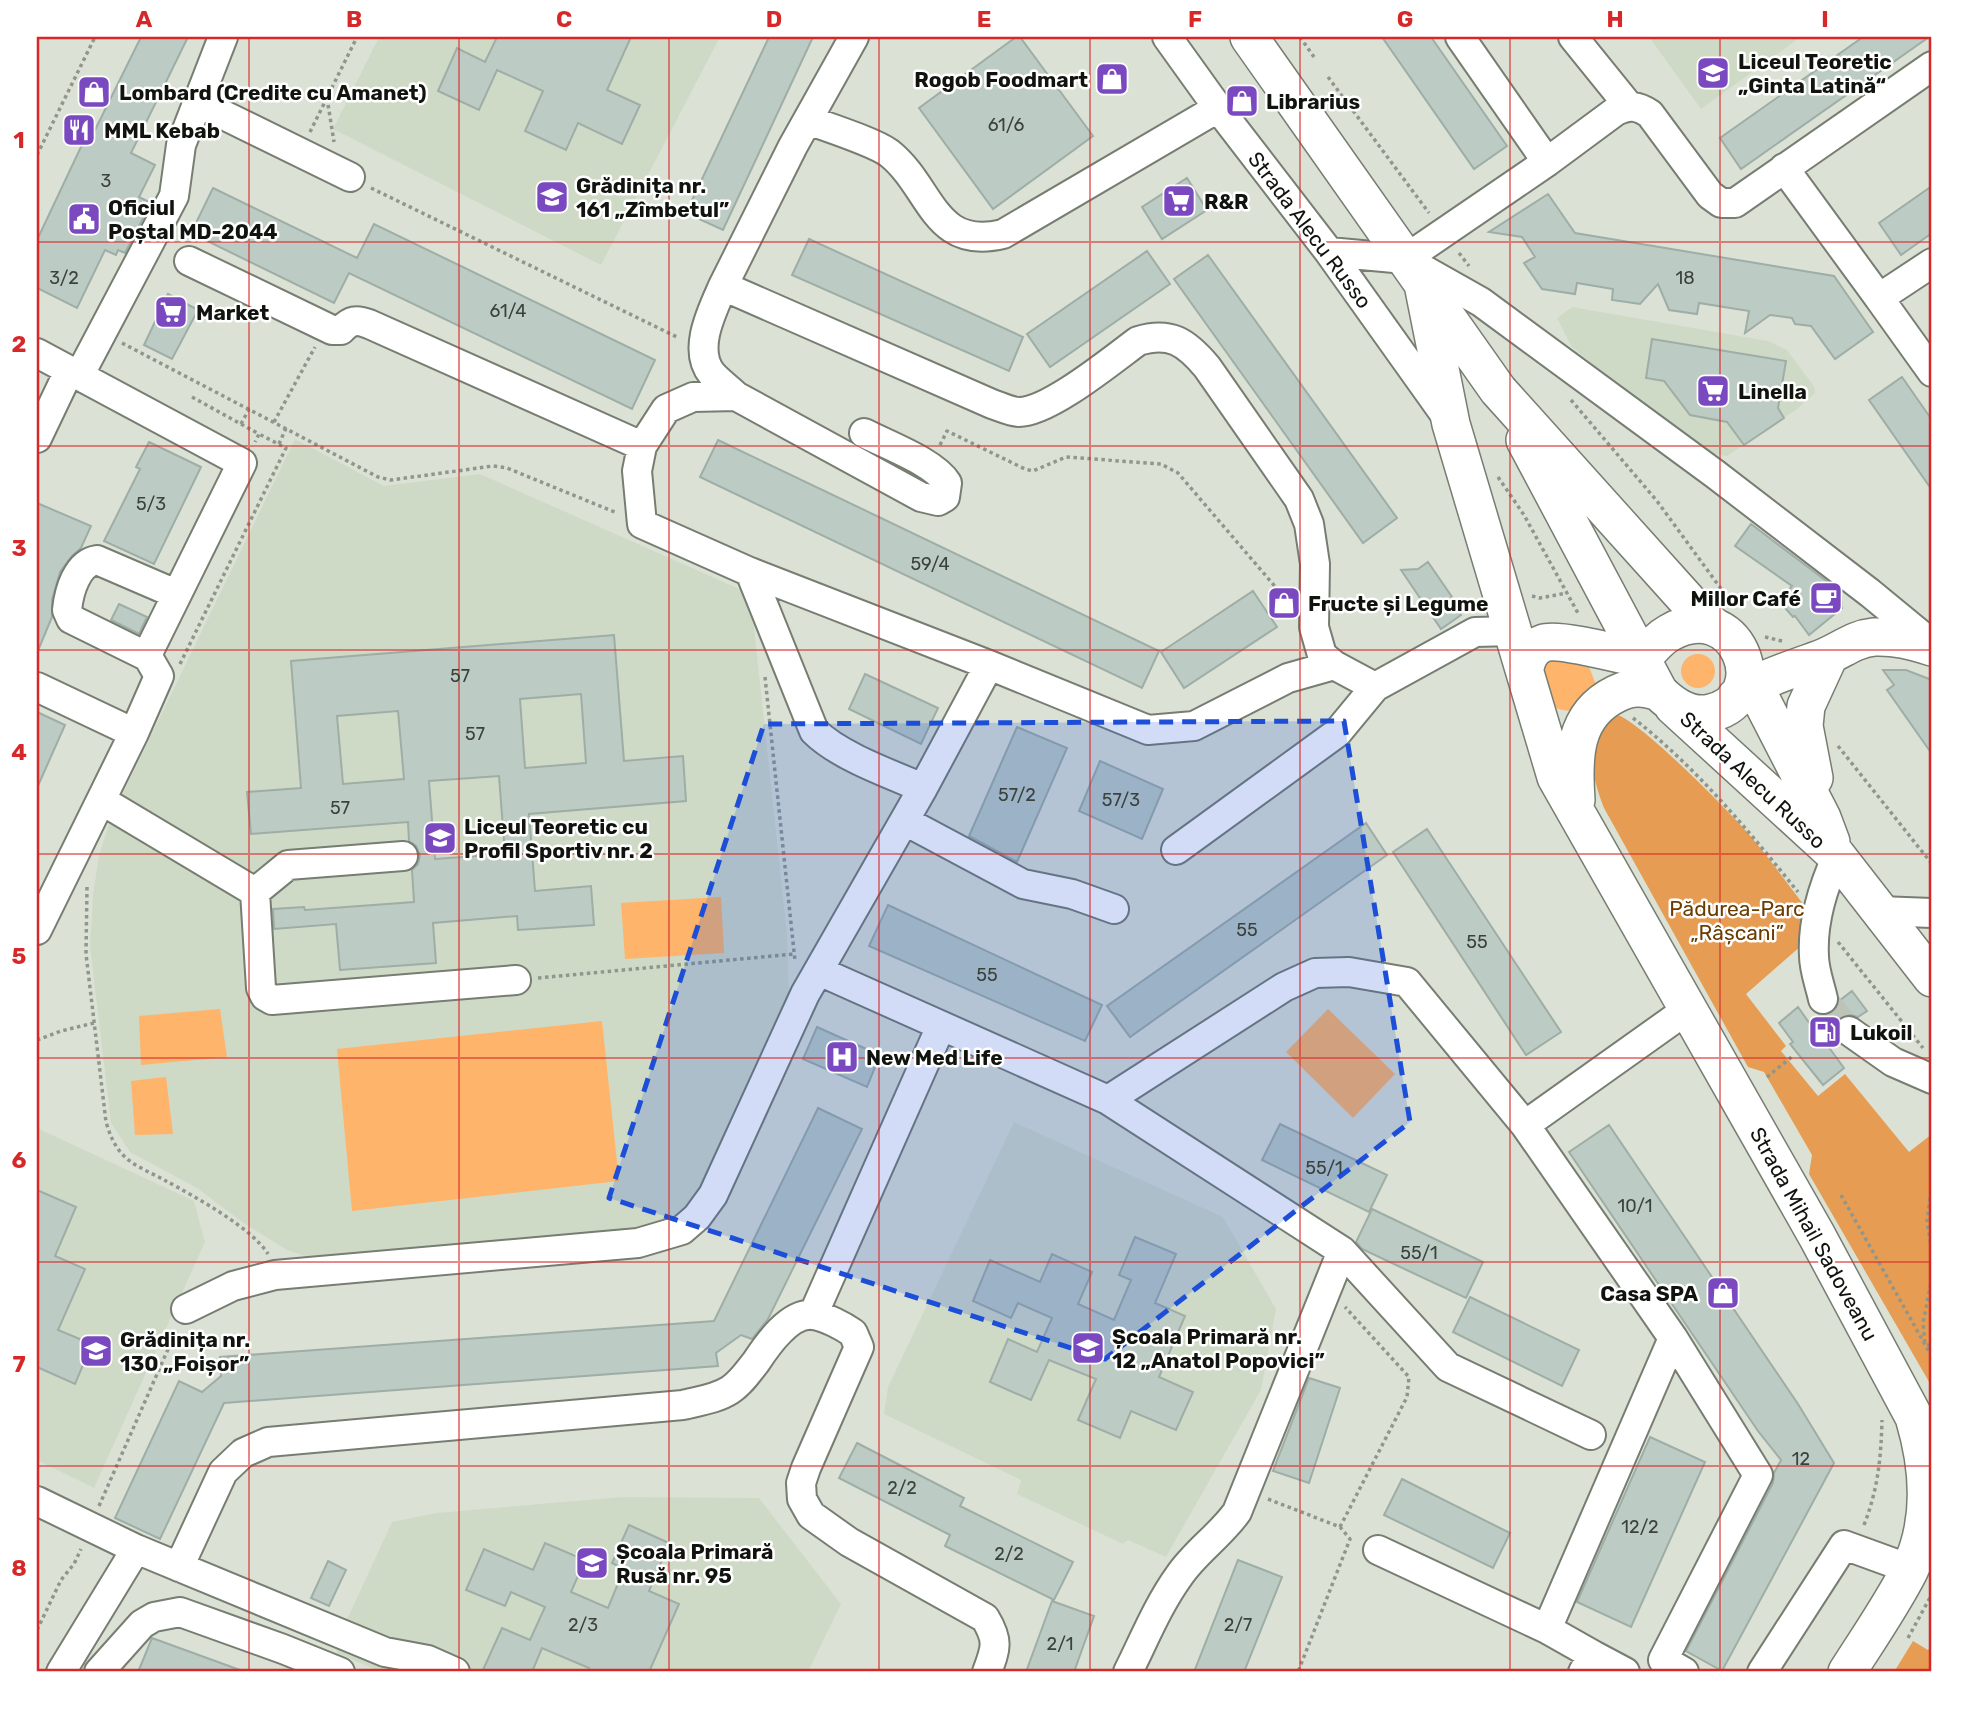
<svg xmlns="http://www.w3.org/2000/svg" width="1969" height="1709" font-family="Rubik,sans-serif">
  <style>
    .built { fill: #cfdac6 }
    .green { fill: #feb46a }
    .forest { fill: #e69d53 }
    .building { fill: #bccbc3; stroke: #9eada6; stroke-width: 2; fill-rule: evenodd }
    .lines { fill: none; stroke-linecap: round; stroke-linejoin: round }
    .minor-tunnel { stroke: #bdc3b7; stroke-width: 28; stroke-dasharray: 28 14; stroke-linecap: butt }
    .minor-casing { stroke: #767d71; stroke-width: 32 }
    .major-casing { stroke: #767d71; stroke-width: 40 }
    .path { stroke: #90968c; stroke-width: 3.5; stroke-dasharray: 3.5 3.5; stroke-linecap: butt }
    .minor { stroke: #fff; stroke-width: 28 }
    .major { stroke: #fff; stroke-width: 37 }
    .marked { fill: #1d4ed8; fill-opacity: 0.2; stroke: #1d4ed8; stroke-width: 5; stroke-dasharray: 14 9; stroke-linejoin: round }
    .grid { fill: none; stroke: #d62828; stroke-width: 2; stroke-opacity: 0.55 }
    .labels { text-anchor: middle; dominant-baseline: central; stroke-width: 5; stroke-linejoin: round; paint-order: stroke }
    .number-label { font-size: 18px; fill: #3b413b }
    .poi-label { font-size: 21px; font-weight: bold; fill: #10130e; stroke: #fff; text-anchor: start }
    .street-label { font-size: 21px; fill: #10130e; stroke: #fff }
    .park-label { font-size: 21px; fill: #6b3c00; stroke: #fff }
    .neatline { fill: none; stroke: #d62828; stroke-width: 2.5 }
    .grid-label { font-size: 23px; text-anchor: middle; font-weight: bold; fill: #d62828 }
  </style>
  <rect width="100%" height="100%" fill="#dbe2d5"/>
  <path class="built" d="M379,37H720L601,265L333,129Z
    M1649,37H1801L1701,109Z
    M1572,307L1768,341L1787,350L1814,386L1815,393L1797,409L1727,456L1697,451L1571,346L1557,318Z
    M295,439L384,486L480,474L744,591L752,609L787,934L789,998L704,1193L670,1223L626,1230L314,1259L287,1250L242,1222L197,1188L130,1152L111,1123L90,946L93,895L99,856L110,820Z
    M1014,1122L1223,1217L1276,1309L1261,1390L1166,1557L1128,1540L1123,1544L1017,1494L1021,1480L884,1414L888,1387Z
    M37,1128L194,1201L205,1242L94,1488L37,1460Z
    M623,1497L759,1498L841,1604L808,1672H381L337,1653L336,1643L392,1522L436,1513Z"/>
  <path class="green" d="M1681 671a17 17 0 1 1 34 0a17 17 0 1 1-34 0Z
    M1538,656L1586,659L1598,690C1583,705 1576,717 1554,707Z
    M721,897L724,953L625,959L621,903Z
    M220,1009L227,1057L141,1065L139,1016Z
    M1328,1009L1395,1074L1353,1118L1286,1052Z
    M602,1021L619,1181L352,1211L337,1049Z
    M166,1077L173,1134L135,1135L131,1081Z"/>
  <path class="forest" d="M1614,714C1635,716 1717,800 1736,820C1762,847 1784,880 1807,909L1801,946L1746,994L1786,1046L1781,1051L1818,1096L1845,1074L1909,1152L1932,1134V1387L1809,1174L1812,1155L1764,1072L1748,1067L1604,808C1590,772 1585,744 1614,714Z
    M1913,1641L1928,1650L1932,1645V1672H1894Z"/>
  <path class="building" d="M141,37H188L131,153L155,165L139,197L151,203L125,253L118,250L116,255L105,250L77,308L37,288V240L88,132L93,134Z
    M497,37H631L607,90L640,105L622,144L578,123L566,150L525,131L543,91L497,70L479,110L438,91L457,48L485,62Z
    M769,37H813L723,230L686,213Z
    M1016,37H1020L1093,136L993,209L919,108Z
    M1382,37H1431L1507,146L1474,169Z
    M1863,37H1929L1741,169L1720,138Z
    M1187,178L1207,210L1162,239L1142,207Z
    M1932,186V233L1901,255L1879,223Z
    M213,188L357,258L374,224L655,360L632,409L349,273L334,303L191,233Z
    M1548,194L1575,233L1834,276L1873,332L1835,359L1811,326L1795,324L1792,318L1770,315L1745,333L1749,311L1699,303L1697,314L1669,310L1658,284L1640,304L1612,300L1613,289L1577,283L1575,294L1542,289L1524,263L1535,257L1522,237L1489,232Z
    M809,239L1023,337L1009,371L792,275Z
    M1147,251L1170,284L1050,367L1027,334Z
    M1208,255L1397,518L1363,543L1174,279Z
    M168,294L198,310L172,359L144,345Z
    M1652,339L1786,361L1778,408L1784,418L1744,445L1727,422L1690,415L1664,381L1646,378Z
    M1902,377L1932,420V490L1869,400Z
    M718,440L1159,651L1142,688L700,477Z
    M149,442L201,467L154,564L104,541L140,469L136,467Z
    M37,503L91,526L81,548L72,556L60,572L52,600V617L37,653Z
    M1751,524L1841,592L1842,608L1809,635L1795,616L1793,617L1779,601L1792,586L1735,546Z
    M1428,562L1452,597L1450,599L1461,615L1441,629L1401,570L1418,569Z
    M1253,591L1277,627L1184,688L1161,652Z
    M119,604L147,617L139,634L111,620Z
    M614,635L624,761L683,756L686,801L529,814L535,891L591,886L594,925L518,930L517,916L433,923L436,963L340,970L336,924L274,929L273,909L304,907L305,910L414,902L412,870L418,864L420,855L416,846L409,841L408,822L251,834L247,792L301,788L291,661ZM581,694L586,763L525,768L520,699ZM398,711L404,779L343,784L337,716ZM499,776L505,854L435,859L429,781Z
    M1883,670H1906L1932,680V754L1887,690L1894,685Z
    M865,674L938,708L921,744L849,709Z
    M37,712L65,725L37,788Z
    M1017,727L1067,748L1017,862L969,836Z
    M1100,761L1163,789L1142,839L1079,811Z
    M1366,823L1387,855L1130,1037L1107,1006Z
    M1427,829L1561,1032L1526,1055L1393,852Z
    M888,905L1102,1005L1085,1041L869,946Z
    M1852,991L1867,1011L1858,1017L1851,1015L1843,1016L1835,1022L1833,1036L1825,1042L1844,1068L1823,1085L1790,1044L1793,1042L1779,1023L1798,1007L1810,1024L1821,1015L1834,1012L1839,1001Z
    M817,1027L880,1055L867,1087L803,1059Z
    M818,1108L862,1129L768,1319L752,1339L741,1335L716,1353L718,1366L224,1403L160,1539L115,1518L179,1381L202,1392L221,1376L220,1357L714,1321Z
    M1280,1124L1387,1175L1369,1212L1262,1160Z
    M1609,1125L1798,1404L1834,1463L1722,1671L1686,1651L1773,1483L1774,1473L1781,1460L1758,1431L1569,1152Z
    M37,1190L76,1207L55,1256L85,1269L58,1330L92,1344L75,1384L37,1367Z
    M1372,1209L1483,1262L1466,1298L1362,1249L1356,1242Z
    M1135,1237L1176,1254L1155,1303L1185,1316L1159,1377L1193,1392L1176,1430L1131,1411L1120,1438L1078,1420L1096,1379L1049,1360L1031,1400L990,1382L1008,1339L1037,1352L1052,1318L1018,1303L1011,1318L973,1301L990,1260L1040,1282L1052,1254L1092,1272L1078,1304L1114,1320L1131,1280L1119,1275Z
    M1470,1297L1579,1350L1562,1386L1453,1332Z
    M1309,1378L1340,1388L1309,1483L1273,1471Z
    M1650,1437L1705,1462L1631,1627L1577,1602Z
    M857,1443L964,1498L960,1506L1073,1562L1054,1600L945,1546L950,1535L839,1478Z
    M1402,1479L1510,1533L1493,1568L1384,1515Z
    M629,1525L669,1543L649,1591L679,1604L649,1672H587L589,1668L542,1648L532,1672H482L502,1628L530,1640L545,1607L511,1592L505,1606L466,1590L484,1549L533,1570L545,1543L585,1560L571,1592L608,1608L624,1569L612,1563Z
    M1238,1560L1282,1577L1244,1672H1194Z
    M328,1561L346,1570L329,1606L311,1598Z
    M1052,1601L1094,1616L1074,1672H1026Z
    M152,1638L240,1670V1672H138Z"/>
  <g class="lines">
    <path class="minor-tunnel" d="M1823,999L1849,1031"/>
    <defs>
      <path id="minor" d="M1167,37L1218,108L1329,252L1446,416
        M1460,37L1547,162
        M1573,37L1628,105
        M197,102L350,177
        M808,120C827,127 874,142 889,153C932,187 933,251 1003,234L1218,108
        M1784,168L1879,298L1932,263
        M1329,252L1405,259L1481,302L1715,474L1870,593L1932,644
        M1405,259L1547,162L1616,111C1629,105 1637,105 1650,114L1710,195L1721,203H1735L1932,66
        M189,261L332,330H341C351,320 356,319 369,324L642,446
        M723,286L793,146L854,37
        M1879,298L1932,372
        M37,353L242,463L150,649L148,657L159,676L134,733
        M79,376L174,196L181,145L223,37
        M736,396L693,397L666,409L642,446L637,471L642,524L750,572L989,665L1148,730L1194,726L1288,678L1334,665
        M864,433C887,445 934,462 947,483L945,497L938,501L921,497L736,396C729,389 719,382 712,374C692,350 712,311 723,286L992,404C1001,407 1011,412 1019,412C1049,412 1112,360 1138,341C1170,331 1186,342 1207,367L1299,499L1309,524L1315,564L1314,627L1322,655L1334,665L1375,687
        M37,438L69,371
        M750,572L814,731C839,756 890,774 923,788
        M148,657L71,619L67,610C69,591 77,563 97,560L176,594
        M37,687L134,733L37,930
        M101,800L255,892
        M905,821L1023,884L1072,894L1114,909
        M1176,850L1337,733L1375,687L1475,632L1513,631
        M255,892L261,988L265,996L272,1000L516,980
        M255,892L288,865L403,856
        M1879,911L1932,913
        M819,971L1108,1100L1342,1251L1448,1367L1591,1435
        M1823,999C1820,985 1814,970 1814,956C1812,922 1823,887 1837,856
        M1849,1031L1893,1062L1932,1079
        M1108,1100L1284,987L1315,973L1349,972L1407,982L1525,1125L1688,1009
        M1525,1125L1673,1338L1758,1475L1663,1660L1684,1672
        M186,1309L233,1286L275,1275L638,1243L682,1230L697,1217L713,1195L805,994L923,788L989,665
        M813,1315L941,1026
        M37,1501L136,1549L385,1652L428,1660L455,1672
        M1378,1550L1547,1629L1593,1655
        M179,1567L223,1472L243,1453L268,1442L683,1405C699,1401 716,1399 730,1390C741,1383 748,1372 756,1362C767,1345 790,1312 813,1315C826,1317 843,1326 853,1333L859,1347L806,1468L801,1483L802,1499L811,1515L849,1542L985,1618C999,1641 996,1648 987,1672
        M1547,1629L1673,1338
        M61,1672L136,1549
        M99,1672L142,1624L154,1617L180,1612L283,1649L340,1672
        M1128,1672C1144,1640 1158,1605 1179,1576C1195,1552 1220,1536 1237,1512L1342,1251
        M1583,1672L1593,1655L1625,1672
        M1762,1672L1844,1545L1910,1569"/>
      <path id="major" d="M1249,37L1498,390L1695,609L1713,626
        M1423,284L1451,424L1556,777L1817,1236L1914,1417C1929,1467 1933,1523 1909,1571C1891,1606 1868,1639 1847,1672
        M1525,440L1659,692C1673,706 1691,718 1711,713C1778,697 1736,594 1669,633C1658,639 1650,650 1642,659
        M1525,668C1527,657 1532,647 1544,643C1559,638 1623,655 1642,659
        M1746,670L1822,818L1831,842
        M1736,697C1762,677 1795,669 1825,657C1842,650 1854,639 1874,637C1895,636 1913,641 1932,647
        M1673,706L1837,856L1932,978
        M1814,778L1804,726L1806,706L1829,656
        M1576,800C1573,758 1573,715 1616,694C1632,686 1643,687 1659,692"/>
    </defs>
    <use href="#minor" class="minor-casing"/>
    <use href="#major" class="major-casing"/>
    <path class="path" d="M1300,37L1314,57
      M1328,77L1429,213
      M327,98L334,142
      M310,132L357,37
      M37,155L95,37
      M371,188L679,338
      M1459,253L1469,266
      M122,343L378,477L391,480L493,466L507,468L617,513
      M192,397L259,434L255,442
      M1571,400L1657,501L1727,597
      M274,422L315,347
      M241,424L249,409
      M279,444L286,428
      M940,445L947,431L1025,469L1033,471L1066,457L1161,464L1178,473L1290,604
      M1498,477L1524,515L1579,615
      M1532,596L1540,598L1567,593
      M1765,637L1782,641
      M180,664L286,448L259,434
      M765,677L795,961
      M1633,718C1696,767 1748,830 1798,892
      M1838,746L1932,864
      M87,887L86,954L106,1122C110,1135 114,1146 124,1156C135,1167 152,1173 166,1181C194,1196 252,1228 268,1254
      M1838,942L1923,1048
      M538,978L794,954
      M37,1040L61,1031L94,1023
      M1767,1077L1794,1055
      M1932,1184L1927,1221L1932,1252
      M1841,1195L1932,1357
      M1932,1277L1923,1323L1925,1344L1932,1346
      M1268,1499L1340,1527L1350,1539L1298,1672
      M99,1506L176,1331
      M1864,1525C1878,1489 1881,1458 1882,1420
      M1340,1527L1407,1397L1409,1377L1345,1307
      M37,1630L61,1580L74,1564L81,1549
      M1908,1638L1932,1594"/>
    <use href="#minor" class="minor"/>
    <use href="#major" class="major"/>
  </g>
  <path class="marked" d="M1344,721L1410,1122L1105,1359L609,1198L764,724Z"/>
  <path class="grid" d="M249,37V1672M459,37V1672M669,37V1672M879,37V1672M1090,37V1672M1300,37V1672M1510,37V1672M1720,37V1672M37,242H1932M37,446H1932M37,650H1932M37,854H1932M37,1058H1932M37,1262H1932M37,1466H1932"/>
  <defs>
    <symbol id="school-square" viewBox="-11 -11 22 22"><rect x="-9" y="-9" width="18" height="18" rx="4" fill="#7a49c0" stroke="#fff"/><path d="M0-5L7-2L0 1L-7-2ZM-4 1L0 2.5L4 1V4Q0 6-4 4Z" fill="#fff"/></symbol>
    <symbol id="shop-square" viewBox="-11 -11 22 22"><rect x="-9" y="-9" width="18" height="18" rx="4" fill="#7a49c0" stroke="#fff"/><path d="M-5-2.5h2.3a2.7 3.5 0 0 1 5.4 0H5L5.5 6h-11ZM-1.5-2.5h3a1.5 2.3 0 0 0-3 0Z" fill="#fff"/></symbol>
    <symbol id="restaurant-square" viewBox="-11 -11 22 22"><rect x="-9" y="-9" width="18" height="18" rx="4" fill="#7a49c0" stroke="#fff"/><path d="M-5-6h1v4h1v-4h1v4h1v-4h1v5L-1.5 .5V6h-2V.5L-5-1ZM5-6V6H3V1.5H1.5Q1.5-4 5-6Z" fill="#fff"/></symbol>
    <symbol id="supermarket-square" viewBox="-11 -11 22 22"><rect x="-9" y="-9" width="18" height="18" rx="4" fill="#7a49c0" stroke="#fff"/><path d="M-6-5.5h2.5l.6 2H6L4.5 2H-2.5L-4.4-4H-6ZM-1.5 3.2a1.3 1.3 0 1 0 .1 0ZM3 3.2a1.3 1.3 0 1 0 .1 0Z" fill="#fff"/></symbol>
    <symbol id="civic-square" viewBox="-11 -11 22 22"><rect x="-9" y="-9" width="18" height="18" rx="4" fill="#7a49c0" stroke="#fff"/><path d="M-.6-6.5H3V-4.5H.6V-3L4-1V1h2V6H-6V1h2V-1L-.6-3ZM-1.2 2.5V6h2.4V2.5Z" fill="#fff"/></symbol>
    <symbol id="cafe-square" viewBox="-11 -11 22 22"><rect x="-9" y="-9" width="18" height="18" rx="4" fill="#7a49c0" stroke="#fff"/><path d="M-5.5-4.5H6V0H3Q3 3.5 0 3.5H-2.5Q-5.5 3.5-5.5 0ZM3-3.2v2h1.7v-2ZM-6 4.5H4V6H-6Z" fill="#fff"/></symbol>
    <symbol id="fuel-square" viewBox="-11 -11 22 22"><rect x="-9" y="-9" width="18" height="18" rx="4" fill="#7a49c0" stroke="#fff"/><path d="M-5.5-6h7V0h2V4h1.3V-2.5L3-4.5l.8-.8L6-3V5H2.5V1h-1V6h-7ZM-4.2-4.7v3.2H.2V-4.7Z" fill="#fff"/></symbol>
    <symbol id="hospital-square" viewBox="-11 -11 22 22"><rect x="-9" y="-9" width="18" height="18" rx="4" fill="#7a49c0" stroke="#fff"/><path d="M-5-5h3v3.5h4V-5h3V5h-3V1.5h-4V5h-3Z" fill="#fff"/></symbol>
  </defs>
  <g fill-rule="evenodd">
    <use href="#school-square" x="1694" y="54" width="38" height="38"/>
    <use href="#shop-square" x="1093" y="60" width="38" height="38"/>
    <use href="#shop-square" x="75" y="73" width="38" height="38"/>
    <use href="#shop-square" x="1223" y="82" width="38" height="38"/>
    <use href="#restaurant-square" x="60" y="111" width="38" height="38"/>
    <use href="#school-square" x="533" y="178" width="38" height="38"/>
    <use href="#supermarket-square" x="1160" y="182" width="38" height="38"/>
    <use href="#civic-square" x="65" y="200" width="38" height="38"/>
    <use href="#supermarket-square" x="152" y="293" width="38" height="38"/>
    <use href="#supermarket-square" x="1694" y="372" width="38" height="38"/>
    <use href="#cafe-square" x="1807" y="579" width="38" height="38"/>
    <use href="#shop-square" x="1265" y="584" width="38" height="38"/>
    <use href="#school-square" x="421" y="819" width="38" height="38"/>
    <use href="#fuel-square" x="1806" y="1013" width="38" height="38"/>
    <use href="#hospital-square" x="823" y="1038" width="38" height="38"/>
    <use href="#shop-square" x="1704" y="1274" width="38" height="38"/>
    <use href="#school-square" x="1069" y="1329" width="38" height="38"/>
    <use href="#school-square" x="77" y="1332" width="38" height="38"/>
    <use href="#school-square" x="573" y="1544" width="38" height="38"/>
  </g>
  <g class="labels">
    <g class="number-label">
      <text x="1006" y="125">61/6</text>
      <text x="106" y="181">3</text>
      <text x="64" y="278">3/2</text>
      <text x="1685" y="278">18</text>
      <text x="508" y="311">61/4</text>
      <text x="151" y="504">5/3</text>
      <text x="930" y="564">59/4</text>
      <text x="460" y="676">57</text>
      <text x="475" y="734">57</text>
      <text x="1017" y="795">57/2</text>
      <text x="1121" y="800">57/3</text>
      <text x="340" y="808">57</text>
      <text x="1247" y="930">55</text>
      <text x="1477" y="942">55</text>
      <text x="987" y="975">55</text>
      <text x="1324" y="1168">55/1</text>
      <text x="1635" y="1206">10/1</text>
      <text x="1419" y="1253">55/1</text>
      <text x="1801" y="1459">12</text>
      <text x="902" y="1488">2/2</text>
      <text x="1640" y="1527">12/2</text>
      <text x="1009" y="1554">2/2</text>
      <text x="583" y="1625">2/3</text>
      <text x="1238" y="1625">2/7</text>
      <text x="1060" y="1644">2/1</text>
    </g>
    <g class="poi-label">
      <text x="1738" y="61">Liceul Teoretic<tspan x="1738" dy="24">„Ginta Latină“</tspan></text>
      <text x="1088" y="79" text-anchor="end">Rogob Foodmart</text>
      <text x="119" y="92">Lombard (Credite cu Amanet)</text>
      <text x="1266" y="101">Librarius</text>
      <text x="104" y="130">MML Kebab</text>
      <text x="576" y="185">Grădinița nr.<tspan x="576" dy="24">161 „Zîmbetul”</tspan></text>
      <text x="1204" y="201">R&amp;R</text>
      <text x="108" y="207">Oficiul<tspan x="108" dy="24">Poștal MD-2044</tspan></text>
      <text x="196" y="312">Market</text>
      <text x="1738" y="391">Linella</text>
      <text x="1801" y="598" text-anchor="end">Millor Café</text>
      <text x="1308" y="603">Fructe și Legume</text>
      <text x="464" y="826">Liceul Teoretic cu<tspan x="464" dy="24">Profil Sportiv nr. 2</tspan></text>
      <text x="1850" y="1032">Lukoil</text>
      <text x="866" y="1057">New Med Life</text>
      <text x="1698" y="1293" text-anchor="end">Casa SPA</text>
      <text x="1112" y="1336">Școala Primară nr.<tspan x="1112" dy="24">12 „Anatol Popovici”</tspan></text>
      <text x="120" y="1339">Grădinița nr.<tspan x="120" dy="24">130 „Foișor”</tspan></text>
      <text x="616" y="1551">Școala Primară<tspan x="616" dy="24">Rusă nr. 95</tspan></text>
    </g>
    <g class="street-label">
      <text transform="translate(1310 230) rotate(53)">Strada Alecu Russo</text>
      <text transform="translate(1753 780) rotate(43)">Strada Alecu Russo</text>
      <text transform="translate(1814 1234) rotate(61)">Strada Mihail Sadoveanu</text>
    </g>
    <g class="park-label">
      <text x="1737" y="908">Pădurea-Parc<tspan x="1737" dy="24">„Râșcani”</tspan></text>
    </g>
  </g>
  <rect width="1969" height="1709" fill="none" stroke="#ffffff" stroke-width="77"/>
  <rect x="38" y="38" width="1892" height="1632" class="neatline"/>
  <g class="grid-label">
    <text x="144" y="27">A</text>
    <text x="354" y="27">B</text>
    <text x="564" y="27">C</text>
    <text x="774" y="27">D</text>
    <text x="984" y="27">E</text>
    <text x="1195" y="27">F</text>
    <text x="1405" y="27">G</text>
    <text x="1615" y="27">H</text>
    <text x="1825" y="27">I</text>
    <text x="19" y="148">1</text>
    <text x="19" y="352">2</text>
    <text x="19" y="556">3</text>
    <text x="19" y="760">4</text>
    <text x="19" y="964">5</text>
    <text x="19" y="1168">6</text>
    <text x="19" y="1372">7</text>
    <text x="19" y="1576">8</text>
  </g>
</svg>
